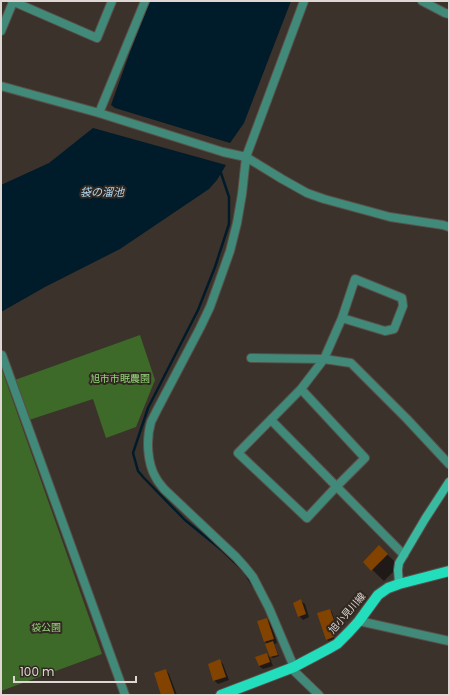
<svg xmlns="http://www.w3.org/2000/svg" width="450" height="696" font-family="Poppins,'Noto Sans JP',sans-serif">
  <style>
    .green { fill: #3d6929 }
    .water { fill: #001b2a }
    .shadow { fill: #0007 }
    .lines { fill: none; stroke-linecap: round; stroke-linejoin: round }
    .stream { stroke: #001b2a; stroke-width: 2.5 }
    .building { fill: #824200 }
    .street-casing { stroke: #585049; stroke-width: 10 }
    .secondary-casing { stroke: #585049; stroke-width: 10 }
    .primary-casing { stroke: #585049; stroke-width: 12 }
    .street { stroke: #418979; stroke-width: 8 }
    .secondary { stroke: #39b99f; stroke-width: 8 }
    .primary { stroke: #22debd; stroke-width: 10 }
    .labels { text-anchor: middle; dominant-baseline: central; stroke-width: 4; stroke-linejoin: round; paint-order: stroke }
    .park-label { font-size: 10px; fill: #96d87b; stroke: #312821 }
    .street-label { font-size: 10px; fill: #ded7d3; stroke: #312821 }
    .water-label { font-size: 11px; font-style: italic; fill: #afd9f2; stroke: #312821 }
  </style>
  <rect width="100%" height="100%" fill="#3b322b"/>
  <path class="green" d="M140,335L155,380L136,427L106,438L93,399L26,421L12,381Z
    M1,367L102,654L1,691Z"/>
  <path class="water" d="M150,1H291L244,123L230,143L115,108L111,105L130,52Z
    M93,128L226,165L217,180L209,189L120,249L45,287L1,312V185L49,163Z"/>
  <path class="shadow" d="M379,546L399,566L384,581L364,562Z
    M301,601L305,604L309,617L303,620L299,616Z
    M330,610L332,612L338,631L333,633L335,639L328,641L327,639Z
    M267,619L271,623L277,643L274,644L279,656L273,658L271,657L268,644L265,642L259,622Z
    M267,654L270,658L273,666L263,669L259,666Z
    M220,661L223,664L229,680L218,684L214,680Z
    M166,670L169,674L177,695H162Z"/>
  <g class="lines">
    <path class="stream" d="M221,173L229,197V224L215,267L198,310L148,408L133,453L138,471L144,478L185,520L223,551L244,571L254,587"/>
  </g>
  <path class="building" d="M379,545L388,554L371,571L363,562Z
    M301,599L306,614L298,617L293,603Z
    M330,609L337,629L332,631L334,637L326,640L317,613Z
    M267,618L274,639L264,642L257,621Z
    M273,641L278,655L270,657L265,644Z
    M267,653L270,662L259,666L255,657Z
    M220,659L226,677L213,681L208,664Z
    M166,669L175,695H161L154,673Z"/>
  <g class="lines">
    <defs>
      <path id="street" d="M12,1L97,38L112,1
        M422,1L445,13L449,14
        M1,31L13,2
        M1,86L99,113L223,152L246,157L282,179L307,193L324,199L390,217L443,225L449,227
        M99,113L145,1
        M2,355L125,695
        M251,358L324,359L351,363L407,419L449,464
        M301,389L365,458L336,487L307,518L238,453L301,389L324,359L342,318L355,279L402,298L403,306L394,329L385,331L342,318
        M271,420L404,555
        M359,621L449,641
        M294,667L269,608L253,577L245,567L236,557L164,489C161,485 158,482 156,478C147,463 146,439 151,422C153,418 155,414 157,410L200,328L210,307L219,282L230,251L237,223L242,194L246,157L304,1
        M291,668L319,695"/>
      <path id="secondary" d="M399,584L398,570L399,563L425,519L449,482"/>
      <path id="primary" d="M221,695L294,667L328,649L337,644L349,632L359,621L378,595L388,588L399,584L449,571"/>
    </defs>
    <use href="#street" class="street-casing"/>
    <use href="#secondary" class="secondary-casing"/>
    <use href="#primary" class="primary-casing"/>
    <use href="#street" class="street"/>
    <use href="#secondary" class="secondary"/>
    <use href="#primary" class="primary"/>
  </g>
  <g class="labels">
    <g class="park-label">
      <text x="120" y="378">旭市市眠農園</text>
      <text x="46" y="627">袋公園</text>
    </g>
    <g class="street-label">
      <text transform="translate(347 613) rotate(-49)">旭小見川線</text>
    </g>
    <g class="water-label">
      <text x="102" y="192">袋の溜池</text>
    </g>
  </g>
  <rect width="450" height="696" fill="none" stroke="#ded7d3" stroke-width="4"/>
  <path d="M14 676v6h122v-6" fill="none" stroke="#ded7d3" stroke-width="2"/>
  <text x="20" y="676" font-size="12" fill="#ded7d3" stroke="#312821" stroke-width="3" paint-order="stroke">100 m</text>
</svg>
